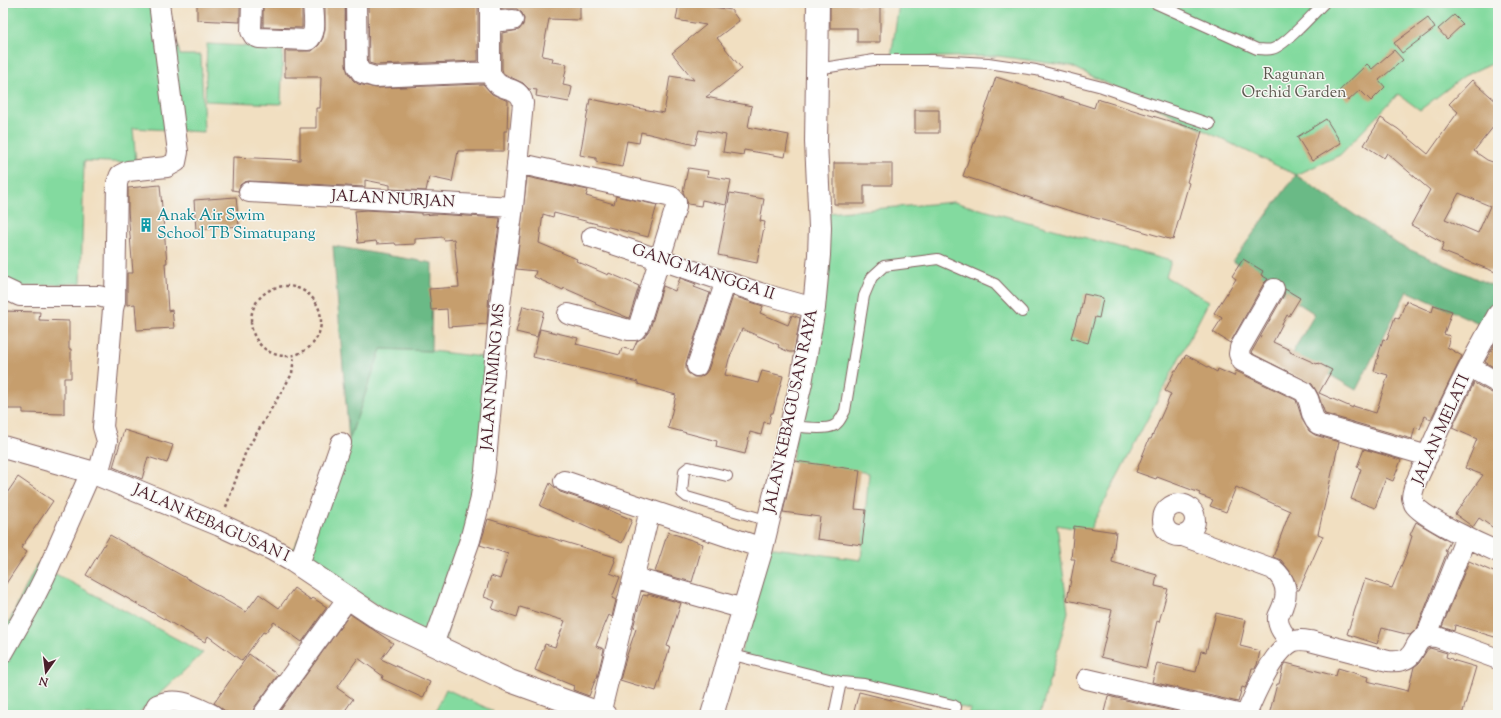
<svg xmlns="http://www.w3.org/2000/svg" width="1501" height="718" font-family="'Sorts Mill Goudy',serif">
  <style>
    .green { fill: #83da9f; stroke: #667c65 }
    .forest { fill: #6aba86; stroke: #5a6c58 }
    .building { fill: #c69e6d; fill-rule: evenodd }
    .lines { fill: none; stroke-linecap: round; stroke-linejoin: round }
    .service-casing { stroke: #846260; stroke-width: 12 }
    .minor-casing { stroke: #846260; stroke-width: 22 }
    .tertiary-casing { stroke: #846260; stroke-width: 24 }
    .secondary-casing { stroke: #846260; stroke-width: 24 }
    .path { stroke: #846260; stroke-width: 2.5; stroke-dasharray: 3 3; stroke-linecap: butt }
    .service { stroke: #fff; stroke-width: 10 }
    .minor { stroke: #fff; stroke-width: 20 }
    .tertiary { stroke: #fff; stroke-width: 22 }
    .secondary { stroke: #fff; stroke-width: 22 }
    .labels { text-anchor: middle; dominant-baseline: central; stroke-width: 3; stroke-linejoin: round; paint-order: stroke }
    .park-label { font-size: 16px; fill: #5b574e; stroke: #f6f6f2 }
    .street-label { font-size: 16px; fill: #4a1f2b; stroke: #f6f6f2 }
    .culture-label { font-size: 16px; fill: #0d838f; stroke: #f6f6f2; text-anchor: start }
  </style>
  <rect width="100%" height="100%" fill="#f6f6f2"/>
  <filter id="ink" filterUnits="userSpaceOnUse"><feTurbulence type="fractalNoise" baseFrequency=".025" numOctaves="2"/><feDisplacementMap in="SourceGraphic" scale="8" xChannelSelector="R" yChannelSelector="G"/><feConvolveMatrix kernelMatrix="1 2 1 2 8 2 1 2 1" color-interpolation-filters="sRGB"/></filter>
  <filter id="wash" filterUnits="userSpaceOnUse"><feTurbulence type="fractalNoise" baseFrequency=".012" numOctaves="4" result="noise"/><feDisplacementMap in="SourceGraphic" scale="16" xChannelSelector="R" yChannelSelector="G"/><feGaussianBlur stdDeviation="0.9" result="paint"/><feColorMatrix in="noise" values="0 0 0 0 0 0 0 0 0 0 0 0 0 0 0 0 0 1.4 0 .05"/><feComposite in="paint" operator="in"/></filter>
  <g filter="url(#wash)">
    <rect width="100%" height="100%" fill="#f1dfc1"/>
    <path class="green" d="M3,3H171L169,10L180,55H201L204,132L133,128L136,163L84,161L81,283L3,288Z
      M899,3H1498V60L1464,76L1420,110L1398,94L1340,155L1296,175L1071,66L998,56L891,58Z
      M207,44L283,48L281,104L205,101Z
      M954,202L1171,261L1166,277L1209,301L1089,531L1057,525L1068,612L1040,715H968L970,709L740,657L767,547L861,560L869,473L792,461L828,213Z
      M381,349L431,351L492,358L483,459L445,642L409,626L292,551L349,440Z
      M37,564L203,653L137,715H3V635Z
      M446,689L493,711L491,715L434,714Z"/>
    <path class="forest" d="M1296,175L1399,245L1498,288V293L1481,324L1407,291L1356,390L1292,353L1315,314L1233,261Z
      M333,246L432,263L431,351L381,349L349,440Z"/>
    <g id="blocks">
      <path class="building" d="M197,3H240V22L197,20Z
        M263,3H302V28L263,27Z
        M325,3H345L346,66L348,73L353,80L358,84L376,88L483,84L492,94L508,101L507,131H504V151H458L452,182L429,177L426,191L390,189V185L365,180V187L249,181L244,182L240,185L238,191L232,190L233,157L300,160V128H316V108H320L321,77H285V51H312L319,45L323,38L325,29Z
        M368,3H478V61L376,65L369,63Z
        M502,3H580V20L549,19L542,56L553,58L552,62L567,64L563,85L572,87L569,102L536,96L537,90L529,89L523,83L508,76L503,73L502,69V33L519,30L523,25L524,19L522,13L517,9H502Z
        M679,3H691L731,10L739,21L717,38L742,69L706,97L752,106L748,127L789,135L785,157L744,150L743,155L723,152L726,135L699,130L695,145L641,132L639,143L627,141L622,167L596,162V158L580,155L590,99L664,113L670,76L694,80L672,53L706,25L676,20Z
        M830,3H857V5H880V42H857V28H830Z
        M1454,15L1463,24L1447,39L1438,29Z
        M1428,18L1435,28L1402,53L1394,43Z
        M1394,50L1403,60L1379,80L1385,87L1371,101L1360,90L1348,101L1339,91L1367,64L1372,69Z
        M996,77L1094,108L1097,99L1202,131L1187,182L1189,183L1173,240L1067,210L963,176Z
        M1472,80L1498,103V121L1474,151L1487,160L1498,164V273L1441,251L1444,243L1411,225L1430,190L1387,153L1384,158L1364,145L1381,118L1398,129L1428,154L1458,112L1449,104ZM1459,193L1490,206L1478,233L1445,219Z
        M915,110H939V133H915Z
        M1326,119L1341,143L1312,161L1297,137Z
        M834,163H892V185H864V204H834Z
        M688,168L708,171L707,176L731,180L726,205L702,200L701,206L688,204L683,192Z
        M527,177L588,190L586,196L614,204L616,196L657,205L648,237L554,213L553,217L543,214L539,243L577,259L576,261L608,275L609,273L639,286L629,318L595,304L596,302L564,288L563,290L534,277L536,271L516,269Z
        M160,185L167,263H165L168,311L172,310L174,328L137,330L135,304L127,305V273H133L128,210V188Z
        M730,193L764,199L760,221L765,222L757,263L718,255Z
        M236,197L239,226L196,230L194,200Z
        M367,210L421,213V215L435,214L500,218L490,292H489L487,324L448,327L447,309L431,310L429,289L459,287L454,239L444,240L443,237L415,239V244L396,245L395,243L377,244L376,241L358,243L355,211Z
        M1243,259L1263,271L1261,275L1268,279L1264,283L1230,343L1213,332L1222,318L1214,313L1236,279L1232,276Z
        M680,278L696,284L694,287L710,293L686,363V369L688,373L694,377H700L705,374L708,370L733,296L763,306L760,313L788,325L792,315L800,318L794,352H789L778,347L779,345L742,329L729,359L725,375L758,383L762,371L783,376L773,413H771L769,423L764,422L761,435L750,432L745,454L716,447L717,441L668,428L676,395L638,384V382L533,357L540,329L578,338L576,344L620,355L622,348L633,350L637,341L644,337L650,329L663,286L675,291Z
        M1285,289L1300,298L1289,316L1287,315L1273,342L1290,350V352L1317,364L1318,363L1332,370L1319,393L1353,408V406L1376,413L1388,375L1374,371L1383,339L1387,340L1395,317L1399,319L1406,301L1432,312L1434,305L1452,311L1444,334L1450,336L1447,347L1462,356L1431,419L1425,416L1420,429L1415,427L1412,439L1325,414L1318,394L1312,384L1251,353L1284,295Z
        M1084,294L1103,298L1099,318L1095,317L1088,343L1071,338L1078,315H1080Z
        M523,306L544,311L537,337L516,332Z
        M3,311L40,312L39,320L69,321V349H71V378H64V414L23,413V409H3Z
        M1498,338V370L1485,362Z
        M1186,355L1217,372L1218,369L1234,376L1236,371L1296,400L1303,421L1309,431L1315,435L1339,442L1318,534L1323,536L1299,590H1297L1295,581L1289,570L1281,560L1273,557L1290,511L1236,487L1226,512L1210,506L1213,500L1199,495L1200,493L1157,477L1156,479L1136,472L1149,439H1151L1171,394L1165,391L1175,370H1177Z
        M1474,383L1492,393L1498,394V531L1479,518L1473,527L1455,514L1483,475L1465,468L1477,439L1452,428Z
        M124,430L173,445L167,463L148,457L142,479L113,467Z
        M1364,449L1401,460L1393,481L1386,478L1375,508L1351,499L1361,469L1357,467Z
        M795,461L860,470L855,509L866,510L862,545L817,539L820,517L783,512Z
        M18,477L53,501L21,548L27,552L3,588V499Z
        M550,483L560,492L596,504L632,520L622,543L540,506Z
        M488,519L615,557L614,560L615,561L610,573L620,577L612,598L616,600L612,617L609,615L596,646L604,649L597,678H596L589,696L573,690L574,686L535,670L545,644L555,647L565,621L520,607L517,617L492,609L495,601L484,597L491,576L500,579L508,554L480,545Z
        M1416,522L1450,542L1445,551L1447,552L1417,629L1410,635L1382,628L1377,644L1347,634L1365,579L1392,588L1407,552L1412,536L1410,535Z
        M1074,526L1116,532L1112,562L1157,575L1155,586L1168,589L1159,622L1157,621L1146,668L1101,657L1112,610L1067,600L1075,559H1071Z
        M668,532L703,544L692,582L655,572Z
        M110,535L246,612L259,594L279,608L294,588L311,600L313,598L327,607L302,642L274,622L265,633L263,632L242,661L208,636L205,642L86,575Z
        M1469,561L1498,574V638L1455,625L1454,631L1442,627Z
        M648,594L681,603L667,646L670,647L656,691L620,680L626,658L636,629L633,628L638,609L643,595L648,596Z
        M1216,613L1246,620L1240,646L1260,651L1257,665L1255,668H1252L1249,680L1245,688L1242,687L1238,702L1152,682L1157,663L1196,672L1201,651L1206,652Z
        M350,614L393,643L381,659L430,682L423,698L382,679L383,676L358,658L337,688L353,699L342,715H277Z
        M1430,648L1447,653L1446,657L1452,659V660L1476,667L1462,715H1269L1277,684H1279L1283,667L1286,663L1336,676L1338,668L1368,677L1367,681L1408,691L1414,667L1419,663L1427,650Z
        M249,654L278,675L254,708L252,715H231L214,703Z
        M859,692L932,710V715H853Z
        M1108,696L1191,715H1117L1104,712Z"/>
    </g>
  </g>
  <g filter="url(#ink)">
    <use href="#blocks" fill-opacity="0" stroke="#846260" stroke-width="1"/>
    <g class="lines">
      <defs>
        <path id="service" d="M1155,3L1257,49C1262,49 1268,50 1272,49C1285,46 1314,13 1324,3
          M817,69L874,60H932L988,63L1036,70L1102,87L1210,124
          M791,426C800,427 826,430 833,426C839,424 842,416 845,411L864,296L872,277L884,266L938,259L995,284L1022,312
          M727,476L689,467L684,471L682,493L687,497L769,521
          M731,653L741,657L841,682L834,715
          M841,682L864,684L953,705L956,707L954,715"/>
        <path id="minor" d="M252,3L251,31L254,36L259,38L308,40C318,33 313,14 313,3
          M356,3L357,66L362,73L375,77L490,72
          M490,22L513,20
          M517,163L672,197L676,202V207L639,325L635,330H629L568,314
          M249,192L513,207
          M592,237L760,293L814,308
          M3,288L20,296H99L115,301L113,309L103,427L107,441L98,474
          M1274,289L1240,348L1239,354L1242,361L1303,391C1313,401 1308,414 1318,424L1428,456
          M115,301L117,183L120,175L128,171L167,167L176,162L178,152L159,3
          M1498,314C1471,362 1445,413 1424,464C1420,474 1412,487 1412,498C1412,499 1414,503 1414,504C1421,517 1482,545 1498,552
          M697,366L726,281
          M1470,367L1498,383
          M564,481L762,548
          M1163 520a16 16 0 1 1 32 0a16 16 0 1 1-32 0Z
          M1183,536L1273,569C1285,579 1289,591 1283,605C1282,609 1279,614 1278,617C1277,626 1285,637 1291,642
          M299,564L341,443
          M635,578L744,609
          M1426,637L1466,537
          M433,645L470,540L480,502L485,471L500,304L513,207L523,103C519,82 498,96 490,72V3
          M3,653L32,602L45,576L91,472
          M1087,679L1242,715
          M600,714L650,510
          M152,715L157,705C178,696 193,706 213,715
          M263,715L348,598
          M1246,715C1254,695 1273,652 1292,642C1298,639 1304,640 1310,641L1388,661C1421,664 1409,641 1427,637C1429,636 1434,637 1437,637L1498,659"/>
        <path id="tertiary" d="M3,447L91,472L220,525L272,549L293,561L381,620L510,681L605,715"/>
        <path id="secondary" d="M712,715L762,548L801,383L814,308L819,255L820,227L816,142L818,3"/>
      </defs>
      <use href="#service" class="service-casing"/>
      <use href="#minor" class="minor-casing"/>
      <use href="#tertiary" class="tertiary-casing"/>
      <use href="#secondary" class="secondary-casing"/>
      <path class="path" d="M251 321a35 35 0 1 1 70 0a35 35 0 1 1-70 0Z
        M226,507L246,451L292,374L294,356"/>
      <use href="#service" class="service"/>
      <use href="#minor" class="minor"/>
      <use href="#tertiary" class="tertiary"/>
      <use href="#secondary" class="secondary"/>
    </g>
  </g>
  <defs>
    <symbol id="building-bare" viewBox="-9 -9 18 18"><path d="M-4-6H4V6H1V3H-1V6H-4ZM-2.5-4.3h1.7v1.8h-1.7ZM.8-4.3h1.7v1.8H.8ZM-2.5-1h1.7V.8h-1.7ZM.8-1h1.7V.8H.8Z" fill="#0f9aa8" stroke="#f6f6f2" stroke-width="2.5" paint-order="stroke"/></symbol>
  </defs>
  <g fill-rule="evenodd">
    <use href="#building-bare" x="136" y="215" width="20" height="20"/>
  </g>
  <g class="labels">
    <g class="park-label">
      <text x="1294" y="75">Ragunan<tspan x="1294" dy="18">Orchid Garden</tspan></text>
    </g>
    <g class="street-label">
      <text transform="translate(393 200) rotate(3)">JALAN NURJAN</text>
      <text transform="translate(703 273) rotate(18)">GANG MANGGA II</text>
      <text transform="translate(494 377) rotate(-85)">JALAN NIMING MS</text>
      <text transform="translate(792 411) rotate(-78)">JALAN KEBAGUSAN RAYA</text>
      <text transform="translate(1442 430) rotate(-66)">JALAN MELATI</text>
      <text transform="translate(211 524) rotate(24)">JALAN KEBAGUSAN I</text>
    </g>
    <g class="culture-label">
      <text x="157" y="216">Anak Air Swim<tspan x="157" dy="18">School TB Simatupang</tspan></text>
    </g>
  </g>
  <rect width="1501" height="718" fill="none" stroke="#f6f6f2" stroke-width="16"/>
  <g transform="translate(46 672) rotate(194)" stroke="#f6f6f2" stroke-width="3" paint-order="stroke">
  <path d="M0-3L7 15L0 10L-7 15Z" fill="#4a1f2b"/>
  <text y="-6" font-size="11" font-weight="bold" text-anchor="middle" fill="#4a1f2b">N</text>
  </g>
</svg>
